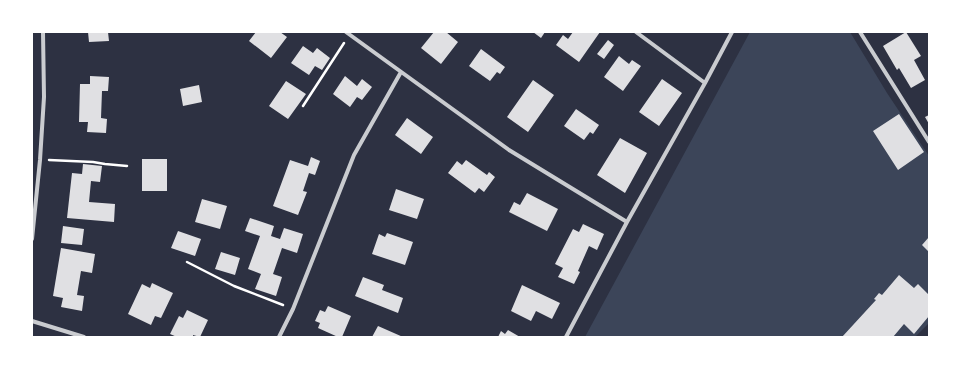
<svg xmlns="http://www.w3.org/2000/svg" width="961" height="369" font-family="'PT Sans Narrow',sans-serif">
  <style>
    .green { fill: #3c4559 }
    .building { fill: #e0e0e3 }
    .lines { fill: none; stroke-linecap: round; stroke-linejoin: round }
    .path { stroke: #fff; stroke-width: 2.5 }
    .minor { stroke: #caccd0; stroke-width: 4 }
  </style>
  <rect width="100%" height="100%" fill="#2d3142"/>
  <path class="green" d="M750,32H850L887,93L929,156V323L915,337H585Z"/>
  <path class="building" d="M88,32H108L109,41L89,42Z
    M256,32H280L287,37L271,58L249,41Z
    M434,32H446L458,42L441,64L421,48Z
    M533,32H545L541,38Z
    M573,32H600L579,62L556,45L563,35L568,39Z
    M906,32L921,56L914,60L925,80L911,88L899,68L897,70L883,46Z
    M608,40L614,45L604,59L597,54Z
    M303,46L313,53L317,48L330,58L322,70L315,66L309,75L291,63Z
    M481,49L505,67L500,74L497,72L490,81L469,66Z
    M619,56L629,64L632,60L641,66L623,91L604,77Z
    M90,76L109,77L108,91H102L101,118L107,119L106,133L87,132L88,122H79L80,84H90Z
    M345,76L357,86L362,79L372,87L362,100L357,97L350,107L333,94Z
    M662,79L682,93L659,126L639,112Z
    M533,80L554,95L528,132L507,117Z
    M286,81L306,94L288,119L269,106Z
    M199,85L202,102L183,106L180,89Z
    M576,109L599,125L593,134L590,132L584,140L564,126Z
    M899,114L924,152L898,170L873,131Z
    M929,115V124L925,117Z
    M407,118L433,137L421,154L395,135Z
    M620,138L647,153L625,193L597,175Z
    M311,157L320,161L315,175L309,173L303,191L307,192L298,215L273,206L290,160L308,166Z
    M142,159H167V191H142Z
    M466,160L487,175L489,172L495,177L484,192L479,188L475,193L448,173L457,161L462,165Z
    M83,164L102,166L100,182L91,181L89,202L115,204L114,222L67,218L72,173L82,174Z
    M396,189L424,199L417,219L389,210Z
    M527,193L558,209L547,231L509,212L514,202L520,205Z
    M202,199L227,206L220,229L195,222Z
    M250,218L274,226L271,236L280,239L284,228L303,234L297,253L282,248L273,274L282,277L276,296L255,289L261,274L248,269L260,236L245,231Z
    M583,224L604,234L597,250L589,246L578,271L580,272L574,284L558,277L563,268L555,264L573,229L579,232Z
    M63,226L84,229L82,245L61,243Z
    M178,231L201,239L195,256L171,248Z
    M387,233L413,242L405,265L372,254L379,234L385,237Z
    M929,237V252L922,245Z
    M61,248L95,254L92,273L81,271L77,295L84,296L82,311L61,307L63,298L53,296Z
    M221,252L240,258L235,275L215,269Z
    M899,275L914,288L918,284L929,295V316L914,334L904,324L893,337H842L876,300L874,299L879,293L882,295Z
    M363,277L384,285L382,290L403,298L398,313L355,296Z
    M152,283L173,293L161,318L155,316L151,325L128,314L142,284L150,288Z
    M522,285L560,303L552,319L536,311L531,321L511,311Z
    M328,306L351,316L342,337H338L318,328L320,323L315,321L320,310L325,312Z
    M187,310L208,320L200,337L193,335V337H177L170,334L179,316L183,318Z
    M378,326L403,337H372Z
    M508,330L520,337H498L501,331L505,334Z"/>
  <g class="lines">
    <path class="path" d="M303,106L344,43
      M49,160L93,162L105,164L127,166
      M187,262L234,286L283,305"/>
    <path class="minor" d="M346,32L509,150L627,222
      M636,32L705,83
      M860,32L929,142
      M32,239L40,160L44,97L43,32
      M32,321L84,337
      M279,337L293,309L354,155L401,72
      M566,337L627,222L705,83L732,32"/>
  </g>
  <rect width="961" height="369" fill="none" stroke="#ffffff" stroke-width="66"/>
</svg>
